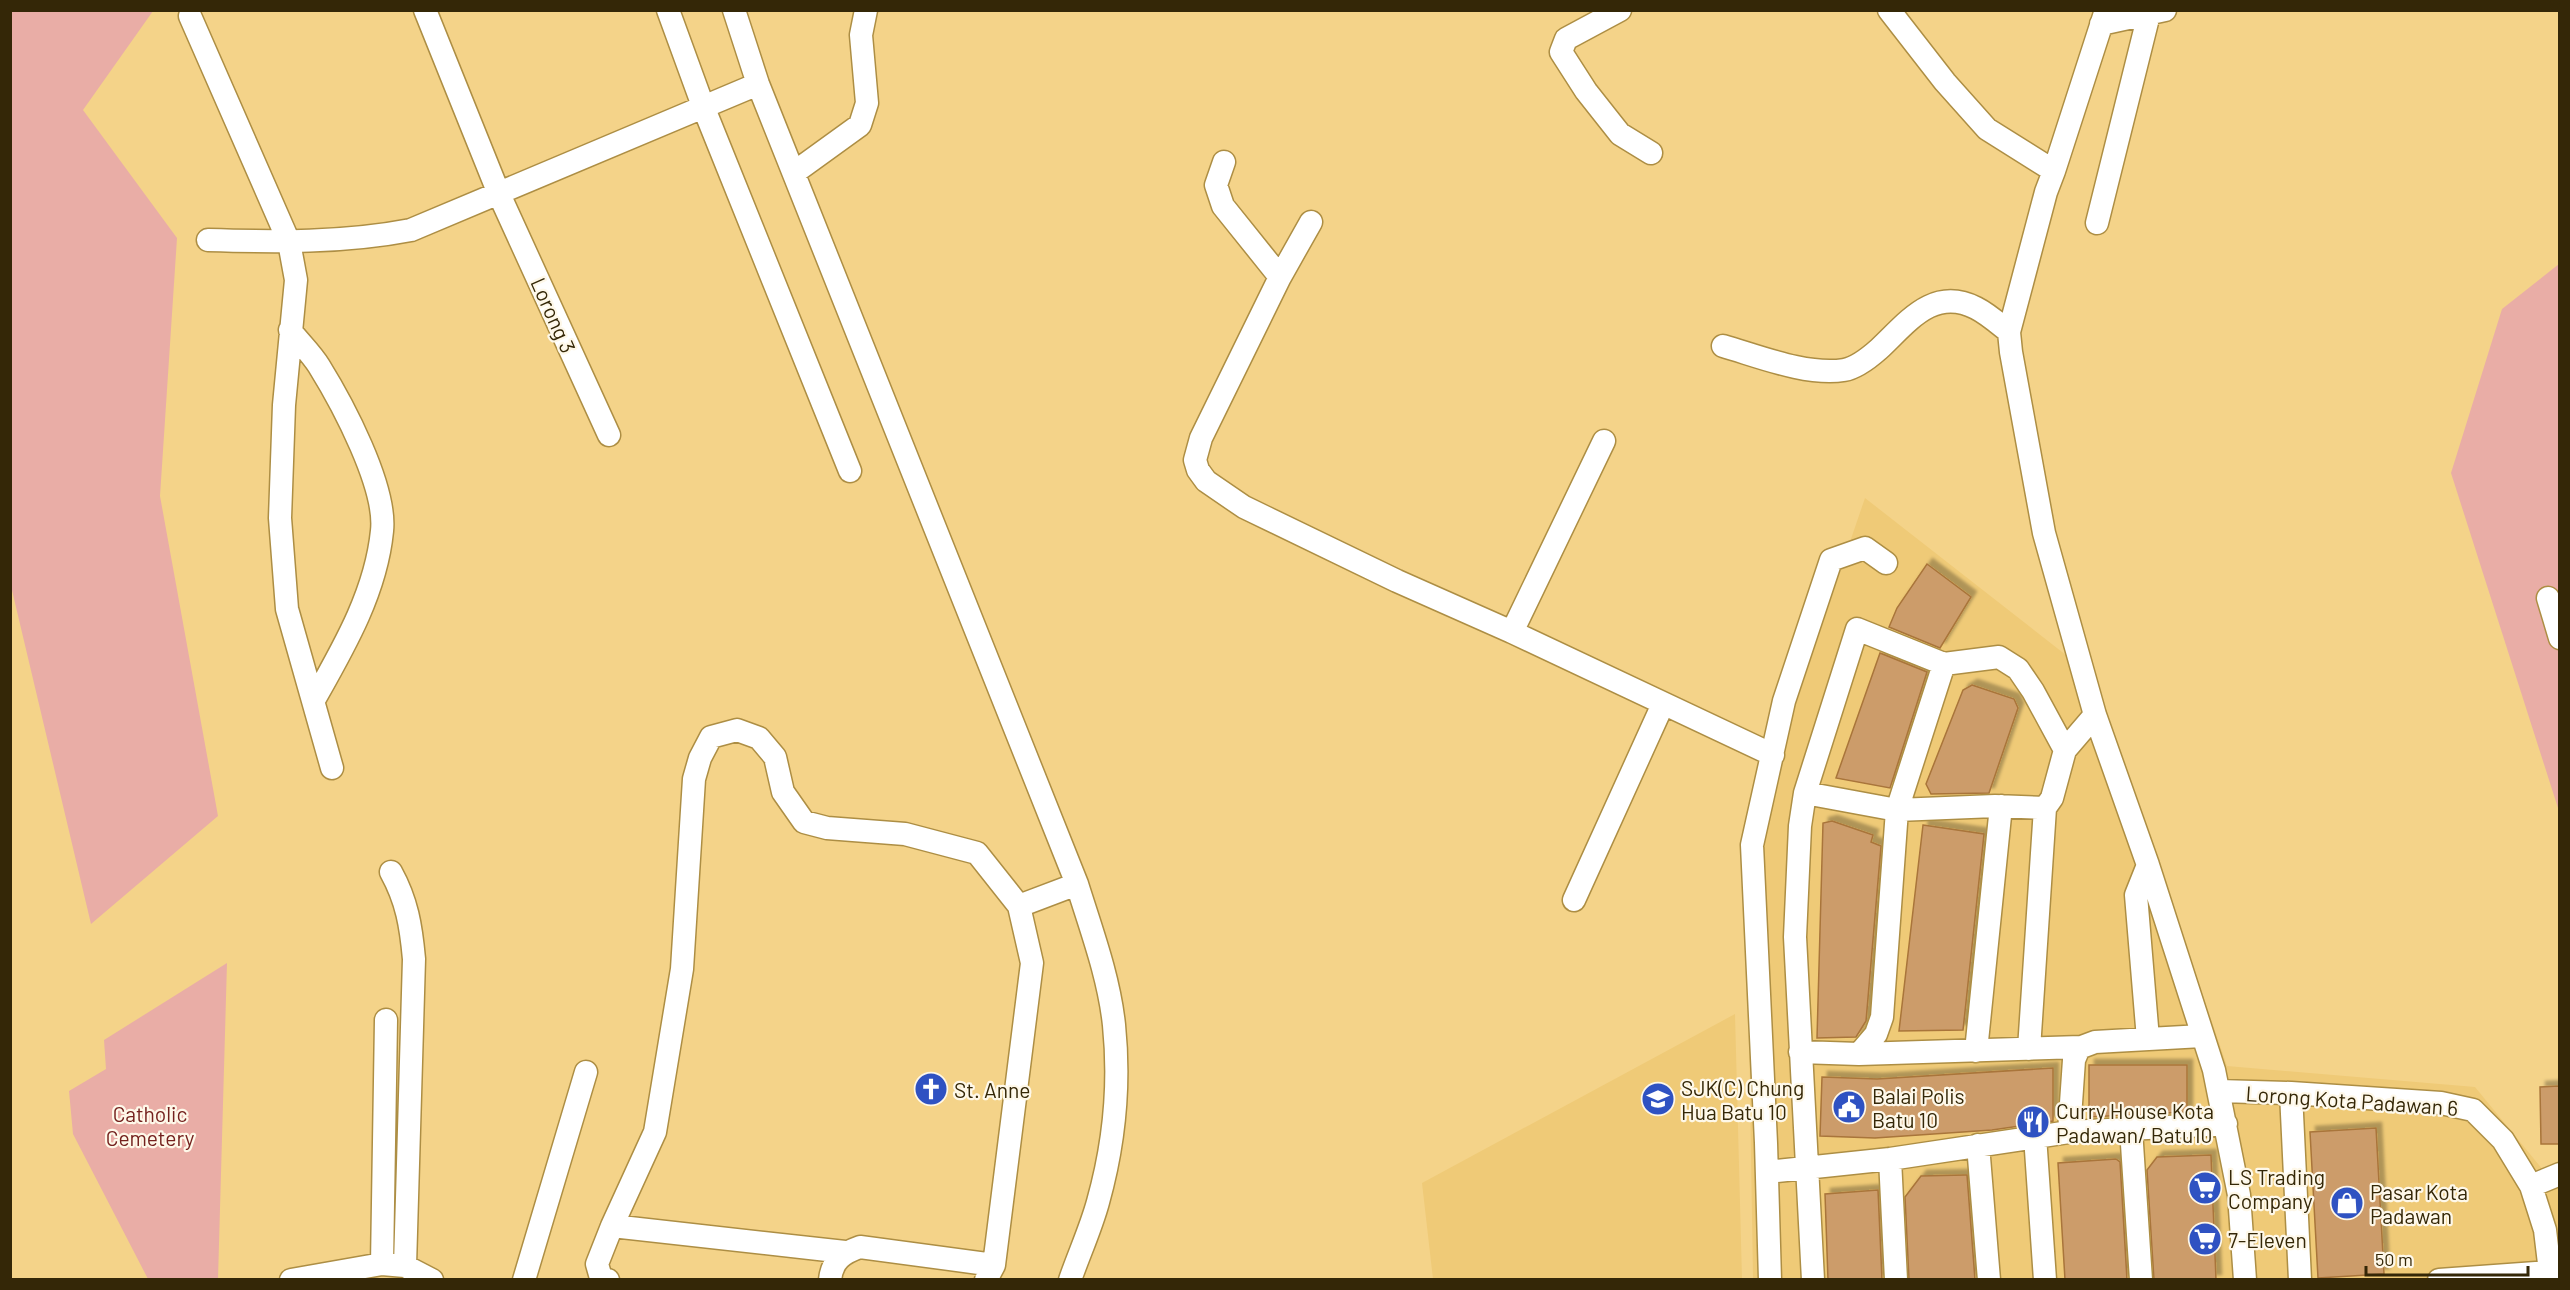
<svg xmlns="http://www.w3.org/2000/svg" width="2570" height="1290" font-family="Barlow,sans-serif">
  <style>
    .built { fill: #efca77 }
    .green { fill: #e9ada6 }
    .building { fill: #cc9c6b; stroke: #a9753a; stroke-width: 1.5; filter: url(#shadow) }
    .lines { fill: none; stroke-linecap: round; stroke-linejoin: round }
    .minor-casing { stroke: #ad8e44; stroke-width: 25 }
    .minor { stroke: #fff; stroke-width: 22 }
    .labels { text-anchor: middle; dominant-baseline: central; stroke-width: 4.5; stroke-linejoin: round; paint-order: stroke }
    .street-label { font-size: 21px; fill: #342707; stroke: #fef8e9 }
    .poi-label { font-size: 21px; fill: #342707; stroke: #fef8e9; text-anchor: start }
    .park-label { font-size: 21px; fill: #74211e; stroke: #fef8e9 }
  </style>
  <defs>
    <filter id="shadow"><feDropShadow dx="5.5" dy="-5.5" stdDeviation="1.5" flood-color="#0004"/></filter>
  </defs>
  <rect width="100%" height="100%" fill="#f4d389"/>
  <path class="built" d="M1865,498L2094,677L2227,1066L2475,1087L2557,1187H2559V1279H1753L1746,845Z
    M1735,1014L1742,1279H1433L1422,1183Z"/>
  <path class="green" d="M10,11H153L83,110L177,238L160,496L218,816L91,924L11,586Z
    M2559,264V808H2558L2451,473L2502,309Z
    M227,963L218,1279H148L73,1134L69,1091L106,1069L104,1040Z"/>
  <path class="building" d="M1927,564L1971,597L1940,648L1889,627L1897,608Z
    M1880,653L1927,672L1890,788L1836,778Z
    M1972,685L2014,699L2018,708L1989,793L1931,794L1926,784L1963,690Z
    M1832,821L1873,835L1871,842L1881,846L1866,1021L1856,1037L1817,1038L1823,823Z
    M1923,825L1984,834L1963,1030L1899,1031Z
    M2089,1065H2187V1112L2089,1117Z
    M2053,1068V1121L1992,1130L1875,1138L1820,1136L1822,1077L1877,1079Z
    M2559,1086V1144H2541L2540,1087Z
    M2376,1128L2384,1274L2318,1278L2310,1132Z
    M2211,1155L2216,1280H2154L2147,1170L2157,1157Z
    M2116,1159L2120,1162L2127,1280H2065L2058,1163Z
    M1965,1175H1967L1975,1280H1909L1905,1197L1921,1176Z
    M1878,1190L1882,1280H1828L1825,1194Z"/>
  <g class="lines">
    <defs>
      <path id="minor" d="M425,10L499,194L609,435
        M668,10L703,106L850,471
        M734,10L758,84L1077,884C1091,929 1109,977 1114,1025C1120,1084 1114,1145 1098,1202C1091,1228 1079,1254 1070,1280
        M1620,10L1566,39L1561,52L1586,91L1620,134L1651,153
        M1889,10L1945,82L1987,129L2054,171L2046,192L2009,332L2011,352L2044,533L2095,715L2148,865L2214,1070L2239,1195L2245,1280
        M190,16L289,242L296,280L284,405L280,518L287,609L332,768
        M2101,24L2165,10
        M1224,162L1216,185L1223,206L1280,277
        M2054,171L2106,10
        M795,172L860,125L867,103L861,35L866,10
        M1311,222L1280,277L1201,438L1195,460L1198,470L1206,481L1244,507L1397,581L1512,632L1773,755
        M2097,223L2149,14
        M208,240C275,242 344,243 411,230L758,84
        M290,330C299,342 311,353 319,366C342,403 387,487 382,531C376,592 344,647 314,700
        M1723,346C1758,356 1807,376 1844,370C1856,368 1870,357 1879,349C1907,323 1933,286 1976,308C1988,314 1999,324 2009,332
        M2548,598L2560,638
        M1512,632L1604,441
        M1805,793L1897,810L1995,806L2045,808L2052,798L2065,750L2095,715
        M2148,865L2136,895L2148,1039
        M391,872C407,901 411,926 414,959L405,1266
        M1574,900L1663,704
        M1019,906L1077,884
        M2029,1049L2045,808
        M1976,1051L2001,806
        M1800,1052L1859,1054L1876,1034L1882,1017L1897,810L1944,664
        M1859,1054L2081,1047
        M2219,1091L2291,1093L2441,1103L2473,1110L2503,1140L2531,1186L2545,1230L2551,1280
        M2291,1093L2300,1280
        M2131,1129L2141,1280
        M2069,1132L2074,1060L2079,1048L2095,1042L2202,1036
        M2035,1136L2045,1280
        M1978,1145L1989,1280
        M1890,1159L1896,1280
        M1767,1172L1890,1159L2069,1132L2226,1124
        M2531,1186L2560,1174
        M612,1226L845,1252
        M382,1264L386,1020
        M291,1280L382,1264L405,1266L432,1280
        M524,1280L586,1072
        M608,1280L601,1278L597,1264L612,1226L655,1132L682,969L694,779L700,758L711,737L737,730L759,738L775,757L783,792L804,822L827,828L905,834L977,853L1019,906L1032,963L994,1265L986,1280
        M830,1280C832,1260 843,1253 860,1247L994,1265
        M1770,1280L1766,1143L1752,845L1784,701L1831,560L1865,548L1886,563
        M1813,1280L1795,937L1800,826L1805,793L1857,629L1944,664L1999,657L2018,669L2033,691L2065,750
        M2439,1280L2551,1272"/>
    </defs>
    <use href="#minor" class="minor-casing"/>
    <use href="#minor" class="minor"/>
  </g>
  <defs>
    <symbol id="church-disc" viewBox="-11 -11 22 22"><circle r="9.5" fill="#2f52c2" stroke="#fef8e9"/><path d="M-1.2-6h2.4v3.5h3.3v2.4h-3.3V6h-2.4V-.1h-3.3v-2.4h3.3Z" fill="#fff"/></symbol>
    <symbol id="school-disc" viewBox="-11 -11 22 22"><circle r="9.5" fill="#2f52c2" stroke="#fef8e9"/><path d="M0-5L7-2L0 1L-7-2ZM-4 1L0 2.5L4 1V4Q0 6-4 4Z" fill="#fff"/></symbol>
    <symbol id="civic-disc" viewBox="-11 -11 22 22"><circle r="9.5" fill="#2f52c2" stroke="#fef8e9"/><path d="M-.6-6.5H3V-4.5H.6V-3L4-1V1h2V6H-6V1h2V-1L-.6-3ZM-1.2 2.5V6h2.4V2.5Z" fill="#fff"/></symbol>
    <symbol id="restaurant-disc" viewBox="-11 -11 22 22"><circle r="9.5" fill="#2f52c2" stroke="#fef8e9"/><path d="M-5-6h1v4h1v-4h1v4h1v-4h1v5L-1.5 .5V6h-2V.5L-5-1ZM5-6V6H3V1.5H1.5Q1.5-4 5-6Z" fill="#fff"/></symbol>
    <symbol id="supermarket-disc" viewBox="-11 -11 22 22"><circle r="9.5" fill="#2f52c2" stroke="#fef8e9"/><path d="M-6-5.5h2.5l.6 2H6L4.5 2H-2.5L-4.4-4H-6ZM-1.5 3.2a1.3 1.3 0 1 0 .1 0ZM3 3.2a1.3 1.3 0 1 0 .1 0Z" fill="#fff"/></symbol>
    <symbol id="shop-disc" viewBox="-11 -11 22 22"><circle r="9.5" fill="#2f52c2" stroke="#fef8e9"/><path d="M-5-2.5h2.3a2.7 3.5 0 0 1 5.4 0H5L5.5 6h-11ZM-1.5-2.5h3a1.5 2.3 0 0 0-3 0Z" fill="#fff"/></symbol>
  </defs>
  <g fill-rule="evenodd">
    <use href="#church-disc" x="912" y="1070" width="38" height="38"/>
    <use href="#school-disc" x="1639" y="1080" width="38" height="38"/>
    <use href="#civic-disc" x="1830" y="1088" width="38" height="38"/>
    <use href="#restaurant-disc" x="2014" y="1103" width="38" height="38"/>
    <use href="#supermarket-disc" x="2186" y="1169" width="38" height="38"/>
    <use href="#shop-disc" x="2328" y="1184" width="38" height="38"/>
    <use href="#supermarket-disc" x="2186" y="1220" width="38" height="38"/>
  </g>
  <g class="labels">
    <g class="street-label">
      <text transform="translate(554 315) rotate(66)">Lorong 3</text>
      <text transform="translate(2352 1100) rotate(4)">Lorong Kota Padawan 6</text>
    </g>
    <g class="poi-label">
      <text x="1681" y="1087">SJK(C) Chung<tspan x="1681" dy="24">Hua Batu 10</tspan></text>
      <text x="954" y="1089">St. Anne</text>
      <text x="1872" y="1095">Balai Polis<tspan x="1872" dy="24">Batu 10</tspan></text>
      <text x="2056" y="1110">Curry House Kota<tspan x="2056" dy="24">Padawan/ Batu10</tspan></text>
      <text x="2228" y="1176">LS Trading<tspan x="2228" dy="24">Company</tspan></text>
      <text x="2370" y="1191">Pasar Kota<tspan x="2370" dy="24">Padawan</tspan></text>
      <text x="2228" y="1239">7-Eleven</text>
    </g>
    <g class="park-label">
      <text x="150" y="1113">Catholic<tspan x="150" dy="24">Cemetery</tspan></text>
    </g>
  </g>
  <rect width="2570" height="1290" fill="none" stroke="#342707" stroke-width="24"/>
  <path d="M2366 1266v9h162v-9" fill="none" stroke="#342707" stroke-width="3"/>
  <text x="2375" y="1266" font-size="18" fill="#342707" stroke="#fef8e9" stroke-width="4.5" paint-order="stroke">50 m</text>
</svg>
